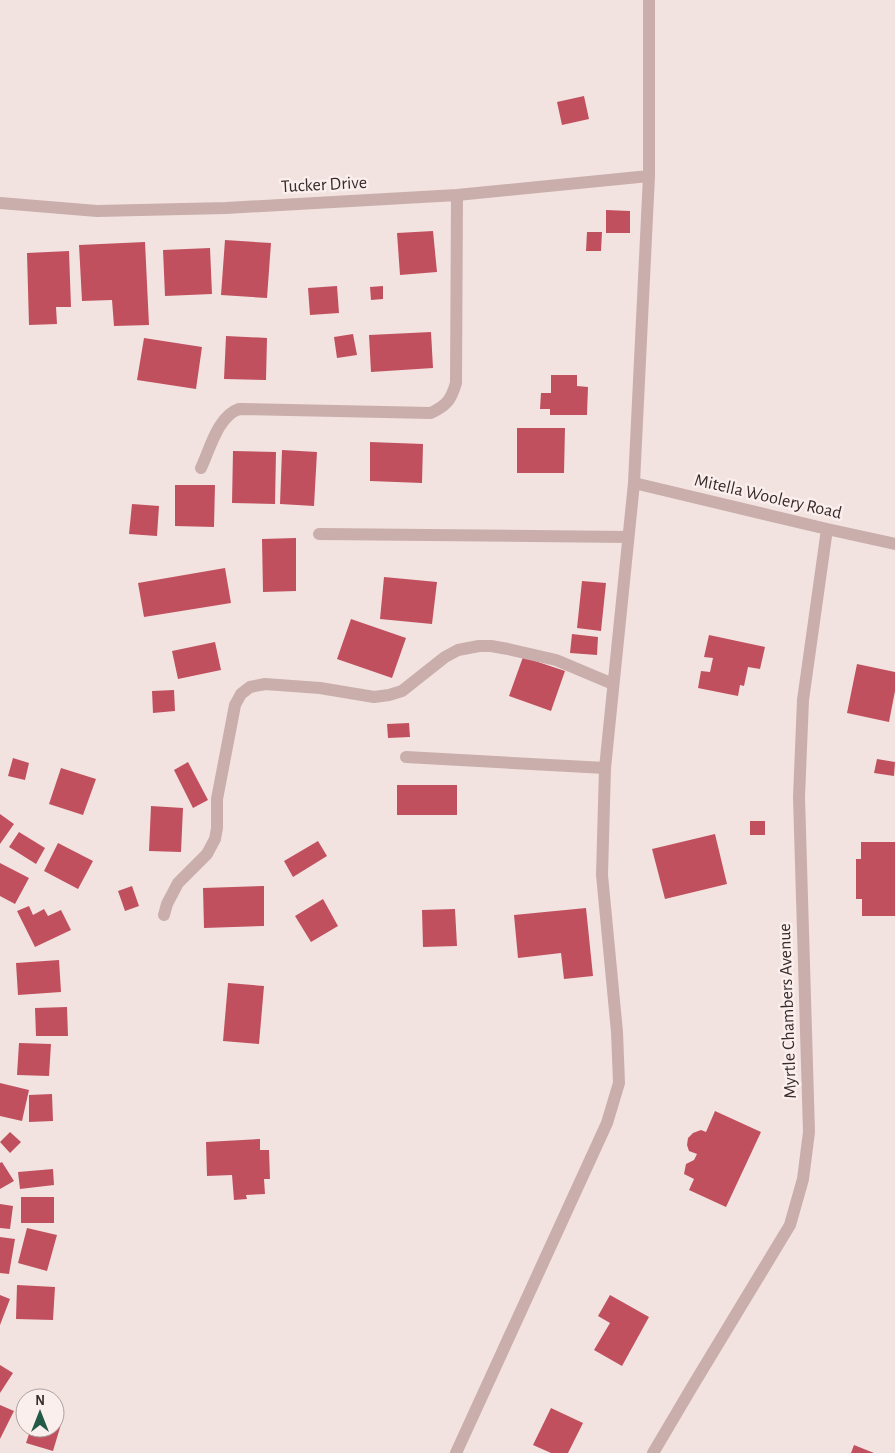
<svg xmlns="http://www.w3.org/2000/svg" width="895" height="1453" font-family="'Alegreya Sans',sans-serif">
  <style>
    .building { fill: #c1505f }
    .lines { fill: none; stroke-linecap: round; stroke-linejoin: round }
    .minor { stroke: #caaeac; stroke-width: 12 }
    .labels { text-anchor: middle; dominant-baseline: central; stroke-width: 5; stroke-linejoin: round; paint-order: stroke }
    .street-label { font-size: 18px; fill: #392b2c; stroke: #faefec }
  </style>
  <rect width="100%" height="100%" fill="#f2e3e0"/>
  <path class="building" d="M584,96L589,119L562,125L557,102Z
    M606,210L630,211V233H606Z
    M433,231L437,272L400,275L397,233Z
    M587,232H602L601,251H586Z
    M225,240L271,243L267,298L221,295Z
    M145,242L149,325L114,326L112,300L82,301L79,245Z
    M210,248L212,294L165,296L163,250Z
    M69,251L71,307H56L57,324L29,325L27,253Z
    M337,286L339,313L310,315L308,288Z
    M383,286V299L371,300L370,287Z
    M431,332L433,368L371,372L369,335Z
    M353,334L357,355L337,358L334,337Z
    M226,336L267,338L266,380L224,379Z
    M144,338L202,347L196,389L137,380Z
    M551,375H577V386L588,387L587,415H550V409H540L541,393H551Z
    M517,428H565L564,473H517Z
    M370,442L423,444L422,483L370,481Z
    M282,450L317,452L314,506L280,504Z
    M233,451L276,452L275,504L232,503Z
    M175,485H215L214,527L175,526Z
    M132,504L159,506L157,536L129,534Z
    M296,538V591L263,592L262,539Z
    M225,568L231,603L144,617L138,583Z
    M384,577L437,582L432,624L380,619Z
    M582,581L606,583L601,631L577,628Z
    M351,619L406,638L392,678L337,659Z
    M572,634L598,637L597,655L570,653Z
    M709,635L765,647L760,669L748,667L744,686L740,685L738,696L698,688L701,671L710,672L713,658L704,657Z
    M215,642L221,670L178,679L172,651Z
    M523,657L565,671L551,711L509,696Z
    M857,664L895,672V691L889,722L847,713Z
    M174,690L175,711L153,713L152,691Z
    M409,723L410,737L388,738L387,724Z
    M13,758L29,763L25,780L8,776Z
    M877,759L895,762L894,776L874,773Z
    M188,762L208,800L193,808L174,770Z
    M61,768L96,779L83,815L49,804Z
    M397,785H457V815H397Z
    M151,806L183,808L181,852L149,851Z
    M0,814L14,824L0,844Z
    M750,821H765V835H750Z
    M19,832L45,848L36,864L9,847Z
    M715,834L727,884L665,899L652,849Z
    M318,841L327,856L293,877L284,861Z
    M861,842H895V916H862V899H856V859H861Z
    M58,843L93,861L78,889L44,871Z
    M0,863L29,878L15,904L0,896Z
    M132,886L139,906L125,911L118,891Z
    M264,886V926L204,928L203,888Z
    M323,899L338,926L311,942L295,916Z
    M29,906L33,915L44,909L48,916L61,910L71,930L35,947L17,911Z
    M586,908L593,976L564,979L561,953L518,958L514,915Z
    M455,909L457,946L423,947L422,910Z
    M59,960L61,992L18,995L16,963Z
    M228,983L264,986L259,1044L223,1041Z
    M67,1007L68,1036H36L35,1008Z
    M19,1043L51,1044L49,1076L17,1075Z
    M0,1083L29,1090L22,1121L0,1116Z
    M52,1094L53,1121L29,1122V1095Z
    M715,1111L761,1132L726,1207L689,1190L694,1179L684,1174L686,1164L694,1160L697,1154L689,1151L687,1145L688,1138L693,1133L701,1130L706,1132Z
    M10,1132L21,1142L10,1153L0,1142Z
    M260,1139V1150H269L270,1179H264L265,1194L246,1195L247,1199L234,1200L232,1175L207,1176L206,1142Z
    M2,1162L14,1181L0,1189V1163Z
    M53,1169L54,1185L20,1189L18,1172Z
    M21,1197H54V1223H21Z
    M0,1204L13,1206L10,1229L0,1228Z
    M27,1228L57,1235L47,1271L18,1263Z
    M0,1237L15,1239L9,1274L0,1273Z
    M17,1285L55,1287L53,1320L16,1319Z
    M0,1295L10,1299L0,1325Z
    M610,1295L649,1317L622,1366L594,1350L610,1323L598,1316Z
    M0,1365L13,1373L0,1393Z
    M0,1405L14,1411L0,1439Z
    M551,1408L583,1423L568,1453H551L533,1445Z
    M55,1418L62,1421L53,1451L26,1443L31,1428H55Z
    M854,1445L874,1453H851Z"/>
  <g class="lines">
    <path class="minor" d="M0,203L97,211L226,208L457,195L649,176
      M201,468C210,449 218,416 239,409L431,413C447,405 451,400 456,383L457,195
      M634,483L827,529L895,544
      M319,534L628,537
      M406,757L605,768
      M164,915L167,904L178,883L207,854L215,839L217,828V799L235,705L241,694L250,687L265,684L320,688L374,697L389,695L402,691L445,657L458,650L479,646H491L508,649L556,660L613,684
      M456,1453L607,1123L619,1083L617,1032L602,875L605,768L634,483L649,176V0
      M653,1453L692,1387L790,1225L803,1179L809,1132L799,797L803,700L827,529"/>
  </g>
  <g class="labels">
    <g class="street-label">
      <text transform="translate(324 185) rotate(-3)">Tucker Drive</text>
      <text transform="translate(768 497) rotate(13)">Mitella Woolery Road</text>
      <text transform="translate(788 1011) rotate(-92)">Myrtle Chambers Avenue</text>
    </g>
  </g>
  <g transform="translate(40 1413)"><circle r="24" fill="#faefec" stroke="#ada19f"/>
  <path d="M0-4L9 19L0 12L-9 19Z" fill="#225947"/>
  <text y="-8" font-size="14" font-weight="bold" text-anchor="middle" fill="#392b2c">N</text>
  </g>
</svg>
